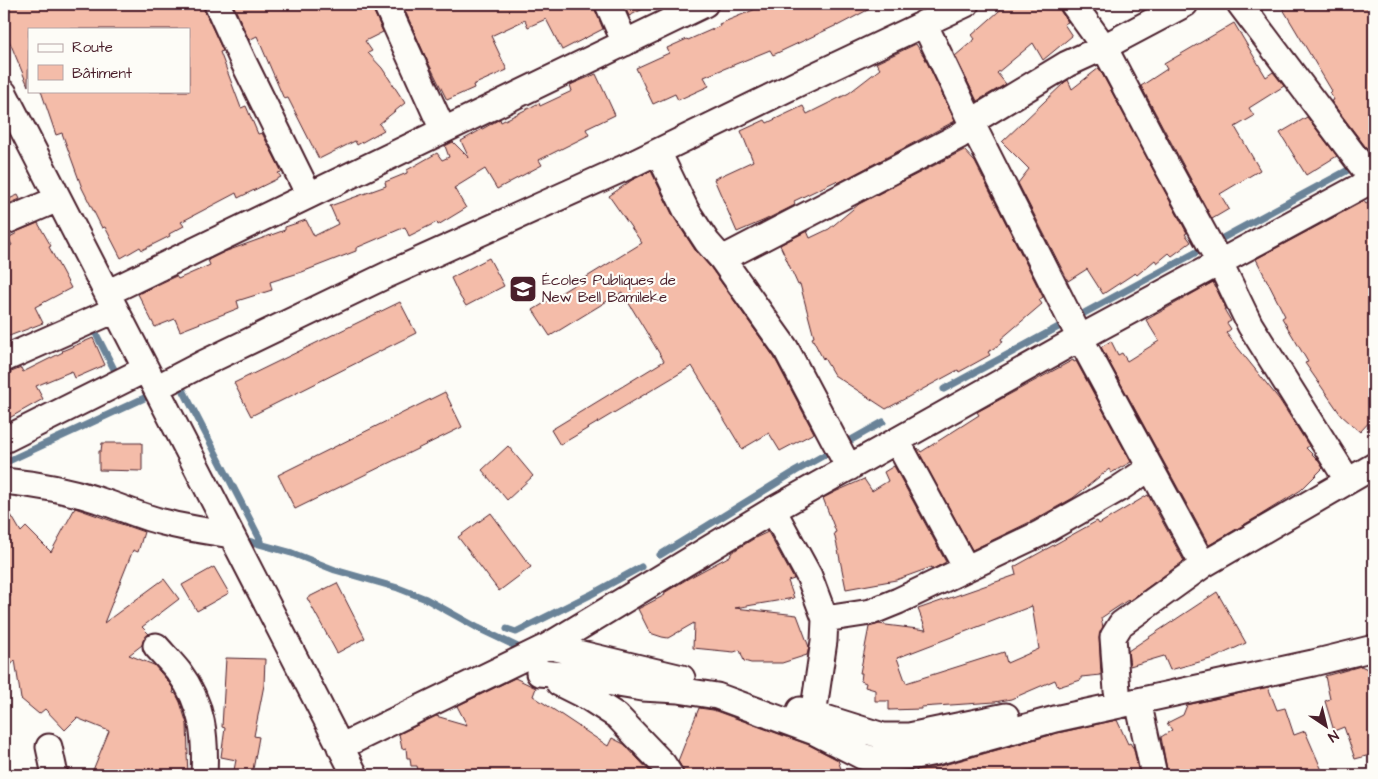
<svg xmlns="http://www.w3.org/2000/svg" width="1378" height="779" font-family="'Architects Daughter',sans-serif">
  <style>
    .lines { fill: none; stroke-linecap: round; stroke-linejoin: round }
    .stream { stroke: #6a8398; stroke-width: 7 }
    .building { fill: #f4bca9; stroke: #4a1f2b; fill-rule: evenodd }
    .minor-casing { stroke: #4a1f2b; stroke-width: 29 }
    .minor { stroke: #fdfcf7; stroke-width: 25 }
    .labels { text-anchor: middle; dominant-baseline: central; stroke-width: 4.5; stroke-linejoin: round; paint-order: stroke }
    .poi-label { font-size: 15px; fill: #4a1f2b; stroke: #fdfcf7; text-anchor: start }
  </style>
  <rect width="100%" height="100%" fill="#fdfcf7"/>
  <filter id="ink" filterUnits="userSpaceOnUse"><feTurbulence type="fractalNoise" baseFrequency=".02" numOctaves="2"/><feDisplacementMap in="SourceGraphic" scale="10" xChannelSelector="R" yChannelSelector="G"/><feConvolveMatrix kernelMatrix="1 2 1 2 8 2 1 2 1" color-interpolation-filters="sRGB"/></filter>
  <g filter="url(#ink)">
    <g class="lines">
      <path class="stream" d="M91,324L119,379
        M178,380L261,541
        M944,389L1374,156
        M4,463L153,394
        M241,539L292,553L335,570L398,588L426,599L478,628L526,651
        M660,555L796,471L883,422
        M507,629L516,632L590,595L641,567"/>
    </g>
    <path class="building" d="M4,4H203L204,10L223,51L220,52L241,108L246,106L258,134L262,133L282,172L278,173L281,177L238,198L236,193L181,222L184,226L169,234L170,236L142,250L140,247L121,258L105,227L102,228L82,188L62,133L56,135L41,91H189V29H29L28,86L11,45L4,31Z
      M233,4H372L373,10L383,32L365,41L372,51L368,53L382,68L405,103L379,124L384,130L357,145L355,141L319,159L288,98L284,99L257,36L249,40Z
      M402,4H594L595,10L603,29L562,50L546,19L528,27L525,20L491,36L507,70L473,85L474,88L447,100L427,60Z
      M624,4H653L629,16Z
      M768,4H879L837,26V25L773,55L770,50L704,77L709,86L678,100L675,94L653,104L636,68L669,53L667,48L687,39L688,40L720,26L719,24Z
      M1007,4H1059L1061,12L1068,22L1064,24L1072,36L1043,60L1033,43L997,73L1006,84L977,101L955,56L975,39L972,35Z
      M1280,4H1374V158L1331,101L1334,100L1330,93L1332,91Z
      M1234,23L1266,77L1273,72L1284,86L1249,108L1254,116L1235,127L1260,170L1220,194L1229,209L1212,219L1141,86L1167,69L1164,64Z
      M916,44L925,58L955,121L838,183L836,181L794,201L795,205L765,220L737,232L714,179L753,161L741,131L765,120L767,123L803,106L807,114L849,93L880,69L876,63Z
      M1099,68L1187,233L1185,234L1191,242L1172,256L1169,253L1157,263L1155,260L1137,275L1135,273L1103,294L1087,269L1068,281L1018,183L1029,169L1002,142L1065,82L1068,80L1072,89Z
      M596,74L615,115L586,129L589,135L539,160L542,165L497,189L485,169L454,188L466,208L438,225L437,222L409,236L405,227L356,248V251L302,272L270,282L272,290L237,301L239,308L180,331L175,319L155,327L138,294L176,276L178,279L210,265L208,260L224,252L285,230V227L306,220L314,236L338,224L330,206L386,186L385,182L407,173V170L437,153L442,160L449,157L445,146L453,142L469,158L461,141L500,119L501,122L539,103L540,106L572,91L570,85Z
      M1307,117L1337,156L1306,175L1280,133Z
      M964,150L975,162L1043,297L1039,300L1042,304L1001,339L1003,342L988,352L990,355L959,372L958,370L886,409L834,375L824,358L823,359L812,338L814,337L800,284L798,285L780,245L807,231L810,238L829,229L859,204Z
      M651,171L673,216L695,250L711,268L774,357L814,433L780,451L769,433L742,449L692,366L560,445L551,430L664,361L622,292L550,336L533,310L642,243L609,196L632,180Z
      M18,195L20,199L4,206V201Z
      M1374,199V417L1360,432L1341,415L1305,363L1308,362L1282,318L1285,316L1256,259L1364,201L1366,204Z
      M38,223L51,246L49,247L71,288L35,307L43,323L4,338V249L12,245L8,238L17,233L16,232Z
      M489,258L504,286L466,306L459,295L451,278Z
      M1213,282L1226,309H1224L1231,321L1227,323L1231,329L1226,333L1279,399L1309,446L1306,448L1317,459L1323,468L1301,490L1259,516L1209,545L1101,347L1111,341L1118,355L1122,353L1127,361L1159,341L1146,320Z
      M400,302L416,333L251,416L234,383Z
      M93,338L105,365L75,378L72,371L36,386L43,399L4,421V375L21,368L23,372L63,352L62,351Z
      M1073,360L1074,362L1076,361L1131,462L1111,473L1109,469L1073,498L1032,521L972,550L917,449L918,448L921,452L979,415L977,412Z
      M445,392L462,427L295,509L278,475Z
      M102,443H142V471L99,470V451H101Z
      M508,446L533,476L507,500L482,470Z
      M894,466L946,562L933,569L932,567L896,580L846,589L838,550L834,533L836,532L823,498L837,491L864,479L872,491L888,481L884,472Z
      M1148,495L1184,561L1129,601L1128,600L1101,618L1103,627L1099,638L1101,675L1081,677V680L1058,687L1055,680L1011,699L995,702L921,707V709L889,710V701H875V690L865,687L866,683L861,681L862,673H860L869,627L878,624L926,630L918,609L1016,575L1014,567L1097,521L1099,524ZM1032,606L1039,649L1007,663L1004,652L906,683L897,658Z
      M4,503L21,532L26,527L51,552L75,508L144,532L138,552L133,550L104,623L164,579L179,599L142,627L149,634L143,641L142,645L129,655L154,665L167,680L174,690L173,693L176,694L180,702L187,724L188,754L187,753L188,775H91L109,731L77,718L65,730L45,709L39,714L21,699L15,660L4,674V601L11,596L4,583Z
      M491,513L531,567L499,591L458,537Z
      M768,532L794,579L788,581L794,598L735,608L797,615L809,647L807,655L782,663H751L744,661L740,650L734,652L693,648L694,623L668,638L662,637L650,633L638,609L665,595L664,593L689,578L730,556L732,552L755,538Z
      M214,567L229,593L197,611L182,585Z
      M337,583L365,638L337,653L307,598Z
      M1217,592L1246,643L1214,658L1170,670L1164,656L1130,666L1128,651Z
      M226,658L265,659L264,685L254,736L259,737L252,775H233L236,760L221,757L225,728L222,727Z
      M1361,666L1374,672V754L1355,759L1344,727L1334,731L1325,701L1330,699L1325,676Z
      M515,678L536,688L533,696L608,746L612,738L624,744L653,775H419L417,766H411L410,758H407L406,748L402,749L399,734L436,716L467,725L457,706Z
      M1268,687L1277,710L1285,708L1294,735L1305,731L1324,775H1168L1161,737L1172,730L1167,723L1183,715L1187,705Z
      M699,708L713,710L809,745L838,760L843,775H684L682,768L678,761Z
      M1117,720L1128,744L1130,743L1134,749L1139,775H917L916,770L940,766L1058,733Z"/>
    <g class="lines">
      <defs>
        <path id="minor" d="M217,4L243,61L309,195
          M386,4L443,130
          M608,4L625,43
          M1073,4L1104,47L1161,155L1220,263L1250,325L1348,481
          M1240,4L1374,182
          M924,23L971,122L1080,338L1203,565
          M4,93L355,775
          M658,152L686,210L707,242L722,259L959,136L970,128L971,122L1067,64L1104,47L1185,4
          M4,222L58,199
          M722,259L786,349L849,468
          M107,293L705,4
          M4,359L115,310
          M156,388L202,364L389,274L622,169L803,81L966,4
          M4,440L146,369
          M897,441L966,568
          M4,481C35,484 68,490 98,500C121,507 143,518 167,523C188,529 210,531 231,535
          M773,510L809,576L825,619L824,641L813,715
          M825,619L871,612L898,601L1039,534L1120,488L1150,468
          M156,646C164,655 172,663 179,672C203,704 206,737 204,775
          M548,646L682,678
          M539,673L564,675L642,688L678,690L717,696L815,732L862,756L872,759L915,756L936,752L1055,719L1313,663L1374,648
          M559,683L589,698L617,716L663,764L670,775
          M1117,691L1113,637L1121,624L1203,565L1374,466
          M1138,701L1154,775
          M800,710L883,736H909L1006,716
          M49,747L55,775
          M340,747L548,646L773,510L1080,338L1374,179"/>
      </defs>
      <use href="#minor" class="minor-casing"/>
      <use href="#minor" class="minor"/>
    </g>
  </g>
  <defs>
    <symbol id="school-square" viewBox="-11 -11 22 22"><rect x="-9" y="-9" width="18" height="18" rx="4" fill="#4a1f2b" stroke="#fdfcf7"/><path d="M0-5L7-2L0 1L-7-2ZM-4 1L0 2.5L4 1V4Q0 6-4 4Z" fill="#fff"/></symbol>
  </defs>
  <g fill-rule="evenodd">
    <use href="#school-square" x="507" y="273" width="32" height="32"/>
  </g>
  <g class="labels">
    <g class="poi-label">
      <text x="542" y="280">Écoles Publiques de<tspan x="542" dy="17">New Bell Bamileke</tspan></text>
    </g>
  </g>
  <rect width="1378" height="779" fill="none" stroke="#fdfcf7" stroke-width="20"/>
  <rect x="10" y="10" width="1358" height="759" fill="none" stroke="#4a1f2b" stroke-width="2" filter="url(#ink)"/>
  <rect x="28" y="28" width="162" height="65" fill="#fdfcf7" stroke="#b5a4a5"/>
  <rect x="38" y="44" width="25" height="8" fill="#fdfcf7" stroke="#b5a4a5"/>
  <text x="72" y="52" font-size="15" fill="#4a1f2b">Route</text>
  <rect x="38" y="65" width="25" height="15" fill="#f4bca9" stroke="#b5a4a5"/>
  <text x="72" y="78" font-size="15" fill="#4a1f2b">Bâtiment</text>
  <g transform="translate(1326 726) rotate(145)" stroke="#fdfcf7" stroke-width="4" paint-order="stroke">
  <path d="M0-4L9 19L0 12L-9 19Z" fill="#4a1f2b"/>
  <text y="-8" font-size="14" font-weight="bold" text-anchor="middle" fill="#4a1f2b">N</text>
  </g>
</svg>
